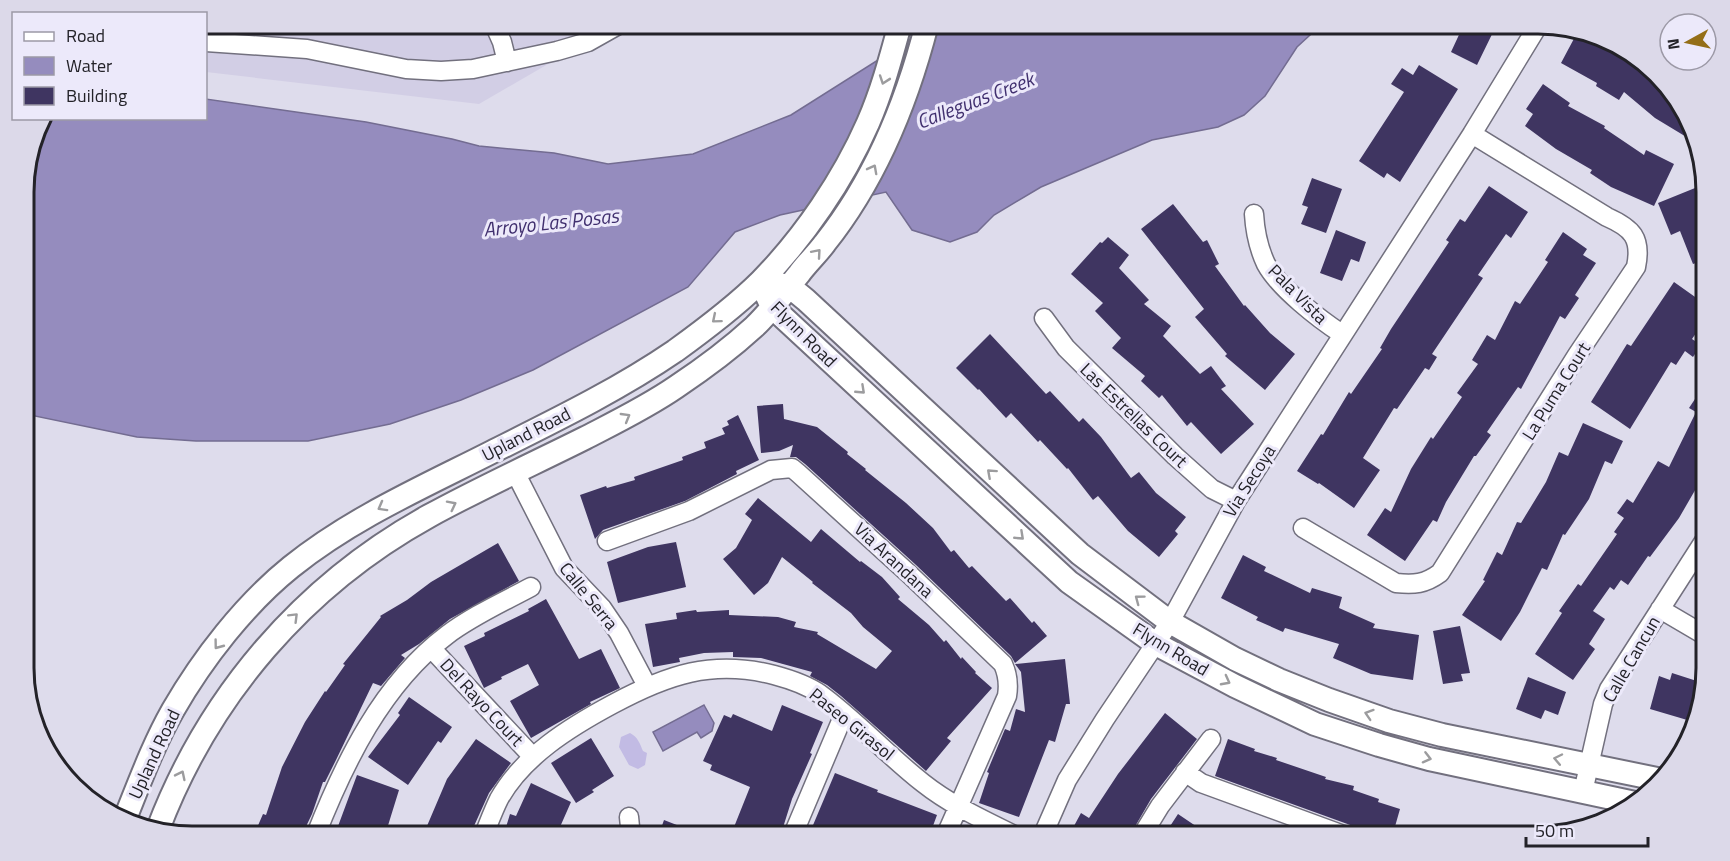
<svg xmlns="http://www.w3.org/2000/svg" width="1730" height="861" font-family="'Titillium Web',sans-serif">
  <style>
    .built { fill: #d2cee5 }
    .green { fill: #c2bbe4 }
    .water { fill: #958cbe; stroke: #736c91; stroke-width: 1.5 }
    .building { fill: #3f3561 }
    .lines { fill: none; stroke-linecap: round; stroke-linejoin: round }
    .minor-casing { stroke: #72707e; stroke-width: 21 }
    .major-casing { stroke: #72707e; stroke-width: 26 }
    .minor { stroke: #fff; stroke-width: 18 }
    .major { stroke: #fff; stroke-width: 22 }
    .oneway { stroke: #9c9c9e }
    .labels { text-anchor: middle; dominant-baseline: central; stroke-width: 6; stroke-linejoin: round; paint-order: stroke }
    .street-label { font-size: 18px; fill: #232228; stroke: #ece9fa }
    .water-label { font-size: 20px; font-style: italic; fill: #41306f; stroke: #ece9fa }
    .rim { fill: none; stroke: #232228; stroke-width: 3 }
  </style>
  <rect width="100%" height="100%" fill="#dedcec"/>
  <path class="built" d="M206,24H617L479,104L206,72Z"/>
  <path class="green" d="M630,733C638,737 640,744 643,751L647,753L645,765L638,769L629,765L619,747L621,737Z"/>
  <path class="water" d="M935,24H1322L1297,47L1265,96L1244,115L1218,127L1152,140L1041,187L994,215L977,232L950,242L912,230L886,192L780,215L735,232L688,287L533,370L461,400L390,424L308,441H196L137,437L25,414L24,182L41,119L206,118V99L366,122L452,139L479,146L554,153L608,164L693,154L791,115Z
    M704,705L714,723L712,731L701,738L697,732L663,751L653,732Z"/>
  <path class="building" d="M1464,24H1497L1477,65L1451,52Z
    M1577,33L1611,41L1677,99L1693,141L1655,118L1624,92L1619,100L1596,86L1597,83L1561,63Z
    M1419,65L1458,89L1400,182L1387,173L1384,178L1359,161L1404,92L1391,84L1402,68L1413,75Z
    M1543,84L1570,103L1568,106L1605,126L1604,128L1644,155L1646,150L1674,164L1654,206L1611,187L1590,173L1592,170L1556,149L1525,126L1533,114L1526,109Z
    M1312,178L1342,189L1326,233L1301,224L1308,207L1302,205Z
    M1489,186L1528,212L1511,238L1506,234L1478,275L1483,278L1432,354L1437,357L1429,370L1425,368L1397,409L1394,408L1363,458L1380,470L1354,508L1319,483L1318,484L1297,471L1321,434L1323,435L1349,392L1351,394L1382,349L1380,348L1391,329L1449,242L1446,240L1460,219L1465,222Z
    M1700,186L1705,198V260L1693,264L1680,231L1671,235L1658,203Z
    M1173,204L1203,242L1207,240L1219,264L1215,266L1244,306L1245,305L1270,333L1295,354L1265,390L1225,356L1227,354L1195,317L1204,309L1141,229Z
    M1336,230L1366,242L1359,262L1351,259L1342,281L1320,273Z
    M1563,232L1587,249L1583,255L1596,263L1575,295L1579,298L1565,319L1560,316L1521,389L1518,387L1487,432L1491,435L1476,456H1474L1446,502L1437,522L1433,520L1405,561L1367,535L1385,508L1391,512L1411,469L1431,437L1433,439L1462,397L1457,393L1478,364L1472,360L1487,335L1495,340L1515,301L1520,304L1548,262L1545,260Z
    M1108,237L1129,255L1119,268L1149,300L1144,304L1171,326L1163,336L1200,374L1211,366L1226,386L1221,389L1254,424L1221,454L1191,422L1187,426L1162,395L1159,398L1141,381L1145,376L1112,348L1121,338L1095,311L1103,303L1071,274L1100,242L1102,243Z
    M1674,282L1705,304V320L1692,339L1701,345L1693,357L1685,351L1676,365L1671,362L1630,429L1591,402L1627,344L1631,346Z
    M990,334L1046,394L1050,391L1079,422L1083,418L1101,437L1131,478L1139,472L1156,493L1186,517L1175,531L1178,534L1159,557L1128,531L1098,496L1093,500L1068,468L1067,469L1040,440L1038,442L1011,413L1006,418L979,389L978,390L956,368Z
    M1705,384V473L1679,518L1650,557L1648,556L1628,585L1621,580L1614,590L1610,587L1593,611L1605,619L1589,644L1595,649L1573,680L1535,654L1562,613L1559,611L1578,584L1581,586L1617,534L1614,532L1624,518L1617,513L1627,499L1633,503L1658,461L1669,467L1696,412L1689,408Z
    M783,404L784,419L817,427L848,452L847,454L866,469L865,470L906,503L933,528L951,552L954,550L969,568L972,566L1006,601L1010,598L1032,623L1034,621L1047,636L1015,663L1011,656L916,565L805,464L796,457H790L793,445L779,451L761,453L757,406Z
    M738,415L759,460L736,471L737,474L685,501L603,530L595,539L580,495L606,486L607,488L635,480L634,477L683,460L682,457L706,448L704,442L725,434L722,428L729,425L727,421Z
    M1583,423L1623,441L1612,464L1605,461L1589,499L1565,535L1563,534L1547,570L1542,568L1520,612L1501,641L1462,615L1485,581L1483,580L1497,552L1502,555L1517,522L1521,523L1546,482L1559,452L1568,456Z
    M758,498L811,542L821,529L860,562L861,561L882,577L900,597L898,599L929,625L944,642L946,640L961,659L962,657L976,672L975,673L992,688L947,738L951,741L926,771L841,696L827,685L810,676L812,672L761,658L733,657V652L704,653L679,658L680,662L653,667L645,624L677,619L676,613L696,610L697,612L729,610V615L778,617L796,622L794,627L818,632L817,634L876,669L892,651L863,627L851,613L812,583L813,582L782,557L768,583L754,595L723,559L736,548L752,520L745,514Z
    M676,542L686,587L618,603L607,562L648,547Z
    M498,543L519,581L450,619L419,644L401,655L405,658L381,686L373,683L336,760L325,782H323L312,814L301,837H253L263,814L266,815L282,767L305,722L325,691L326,692L345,665L343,664L381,617L380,616L407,600L431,582Z
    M1243,555L1266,567L1264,571L1310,593L1312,588L1342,597L1339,608L1375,624L1373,628L1419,635L1413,680L1371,674L1333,658L1339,644L1285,628L1283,632L1256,620L1258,617L1221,598Z
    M546,599L579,659L601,649L620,688L590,702L591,704L531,738L510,701L539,685L528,664L501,677L502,679L484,688L464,646L485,636L484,633L529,611L528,609Z
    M1460,626L1470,673L1461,674L1463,681L1443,684L1433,631Z
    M1065,659L1070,704H1066L1055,742L1049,740L1019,817L979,803L989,773L987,772L1005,729L1010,731L1016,709L1025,712L1021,672L1015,664Z
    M1672,673L1703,683L1694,722L1650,709L1659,676L1670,680Z
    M1528,677L1566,692L1558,715L1545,710L1541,719L1516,709Z
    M409,697L452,727L441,743L438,741L408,785L368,757L400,715L398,713Z
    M782,705L823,722L810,753L812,754L792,799L780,837H746L732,832L750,787L710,770L712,765L703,761L724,715L731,718L733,714L772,731Z
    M1165,713L1197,739L1151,799L1129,837H1068L1081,813L1089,818L1118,774Z
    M591,738L614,776L592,790L594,792L576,803L551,763Z
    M476,739L511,763L489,793L469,837H436L424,833L447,779Z
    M1228,739L1255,749L1254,751L1277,758L1276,760L1326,777L1325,779L1354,786L1353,790L1379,799L1378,802L1400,809L1392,837H1363L1353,826L1215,776Z
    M835,773L878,790L877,792L937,815L930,834L928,837H808Z
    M357,775L399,790L386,832L382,830L380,837H334Z
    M531,783L571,802L560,827L555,825L551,837H503L510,814L516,816Z
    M1178,814L1212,837H1163Z
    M664,820L705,836V837H658Z"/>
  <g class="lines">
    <defs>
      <path id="minor" d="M494,24L502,42L507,62
        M206,42L307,49L406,69L441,71L473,69L557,51L588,42L620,24
        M1254,214C1255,231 1258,247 1266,264C1279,288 1319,319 1342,334
        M1044,318L1066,348L1175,456L1212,489L1236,501
        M515,472L564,568L602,608L619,633L647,686
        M1303,528L1396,583C1414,585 1425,584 1440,573L1577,355L1636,267C1642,238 1632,228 1607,217L1472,134
        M607,541L689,511L771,470L792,468L798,473L908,573L1003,664C1008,675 1009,684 1007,696L945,837
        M1660,609L1706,636
        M431,648L533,757
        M1185,772L1201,783L1349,837
        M1583,792L1603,704L1609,689L1706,538
        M629,817L631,837
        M315,837C344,763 382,684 447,635C472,616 503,602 531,587
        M483,837C488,825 493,811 499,799C523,756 570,727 613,704C667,675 712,659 774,675C789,679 807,685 820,694C857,721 887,755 923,783C952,806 986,821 1018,837
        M792,837L844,714
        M1042,837L1067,780L1105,719L1170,622L1236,501L1472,134L1539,24
        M1141,837L1160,806L1211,739"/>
      <path id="major" d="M774,283L789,286L806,300L1080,554L1170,622L1235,659L1279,680L1329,700L1389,721L1442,735L1657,779
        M766,294L772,307L1069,582L1156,644L1235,686L1315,724L1379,745L1429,759L1635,803
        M124,821C139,784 153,745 173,710C203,658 245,604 291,567C352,518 423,487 492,452C554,421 618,390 675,351C704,330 735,307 761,281C804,237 843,180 868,123C882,91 891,57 900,24
        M158,829C209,695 304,585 429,516C480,488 533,464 585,438C616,422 647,407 676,387C703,369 730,349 754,327C771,311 784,292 799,274C807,263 817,254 825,243C876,179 907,102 927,24"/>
    </defs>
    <use href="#minor" class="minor-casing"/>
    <use href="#major" class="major-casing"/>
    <use href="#minor" class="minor"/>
    <use href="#major" class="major"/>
  </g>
  <defs><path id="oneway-chevron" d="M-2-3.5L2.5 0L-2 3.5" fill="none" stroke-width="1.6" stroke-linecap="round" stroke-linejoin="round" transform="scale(1.5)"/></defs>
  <g class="oneway">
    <use href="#oneway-chevron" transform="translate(884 80) rotate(109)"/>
    <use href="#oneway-chevron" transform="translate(873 169) rotate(-62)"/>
    <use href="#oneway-chevron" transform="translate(817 253) rotate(-49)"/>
    <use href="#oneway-chevron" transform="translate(716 319) rotate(140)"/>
    <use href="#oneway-chevron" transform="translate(861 390) rotate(43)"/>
    <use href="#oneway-chevron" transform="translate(626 417) rotate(-30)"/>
    <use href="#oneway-chevron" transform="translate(991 473) rotate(-138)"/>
    <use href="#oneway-chevron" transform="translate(452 505) rotate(-27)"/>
    <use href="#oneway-chevron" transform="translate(382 507) rotate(151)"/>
    <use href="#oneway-chevron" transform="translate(1020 536) rotate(43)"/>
    <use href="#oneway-chevron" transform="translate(1139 599) rotate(-143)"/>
    <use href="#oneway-chevron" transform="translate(294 617) rotate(-45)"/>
    <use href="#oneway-chevron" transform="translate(218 645) rotate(127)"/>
    <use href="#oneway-chevron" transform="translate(1226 681) rotate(28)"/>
    <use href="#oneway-chevron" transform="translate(1369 714) rotate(-162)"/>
    <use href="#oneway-chevron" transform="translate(1427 758) rotate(14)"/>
    <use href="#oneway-chevron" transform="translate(1558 759) rotate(-168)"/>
    <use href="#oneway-chevron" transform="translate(181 775) rotate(-64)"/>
  </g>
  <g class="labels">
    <g class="street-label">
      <text transform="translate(1298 294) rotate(45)">Pala Vista</text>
      <text transform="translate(804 334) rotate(45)">Flynn Road</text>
      <text transform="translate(1556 391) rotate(-58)">La Puma Court</text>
      <text transform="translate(1134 415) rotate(44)">Las Estrellas Court</text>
      <text transform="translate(526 434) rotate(-27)">Upland Road</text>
      <text transform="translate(1249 481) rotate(-58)">Via Secoya</text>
      <text transform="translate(894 560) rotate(43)">Via Arandana</text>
      <text transform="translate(589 596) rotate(51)">Calle Serra</text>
      <text transform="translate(1171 649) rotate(31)">Flynn Road</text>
      <text transform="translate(1631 659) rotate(-60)">Calle Cancun</text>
      <text transform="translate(482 702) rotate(47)">Del Rayo Court</text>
      <text transform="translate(852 724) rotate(39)">Paseo Girasol</text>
      <text transform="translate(154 754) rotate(-65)">Upland Road</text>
    </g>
    <g class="water-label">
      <text transform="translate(975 100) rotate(-21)">Calleguas Creek</text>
      <text transform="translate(551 222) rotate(-6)">Arroyo Las Posas</text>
    </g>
  </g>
  <path d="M0 0H1730V861H0ZM192 34H1538A158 158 0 0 1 1696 192V668A158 158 0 0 1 1538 826H192A158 158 0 0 1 34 668V192A158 158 0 0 1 192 34Z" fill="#dcd9e9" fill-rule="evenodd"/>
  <path class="rim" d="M192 34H1538A158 158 0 0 1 1696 192V668A158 158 0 0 1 1538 826H192A158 158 0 0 1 34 668V192A158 158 0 0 1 192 34Z"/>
  <rect x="12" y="12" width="195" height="108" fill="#ece9fa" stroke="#9c99a6" stroke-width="1.5"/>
  <rect x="24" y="32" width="30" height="9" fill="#ffffff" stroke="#9c99a6" stroke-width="1.5"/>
  <text x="66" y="42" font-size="18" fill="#232228">Road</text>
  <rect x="24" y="57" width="30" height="18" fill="#958cbe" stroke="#9c99a6" stroke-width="1.5"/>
  <text x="66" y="72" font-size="18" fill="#232228">Water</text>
  <rect x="24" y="87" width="30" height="18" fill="#3f3561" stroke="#9c99a6" stroke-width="1.5"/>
  <text x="66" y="102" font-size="18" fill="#232228">Building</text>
  <g transform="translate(1688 42) rotate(262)"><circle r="28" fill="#ece9fa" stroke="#9c99a6" stroke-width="1.5"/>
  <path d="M0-4.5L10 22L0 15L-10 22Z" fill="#946e17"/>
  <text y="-9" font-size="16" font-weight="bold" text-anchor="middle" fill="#232228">N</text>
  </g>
  <path d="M1526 837v9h122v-9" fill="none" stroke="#232228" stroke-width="3"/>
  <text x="1535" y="837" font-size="18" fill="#232228" stroke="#ece9fa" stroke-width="4.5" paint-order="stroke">50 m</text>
</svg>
